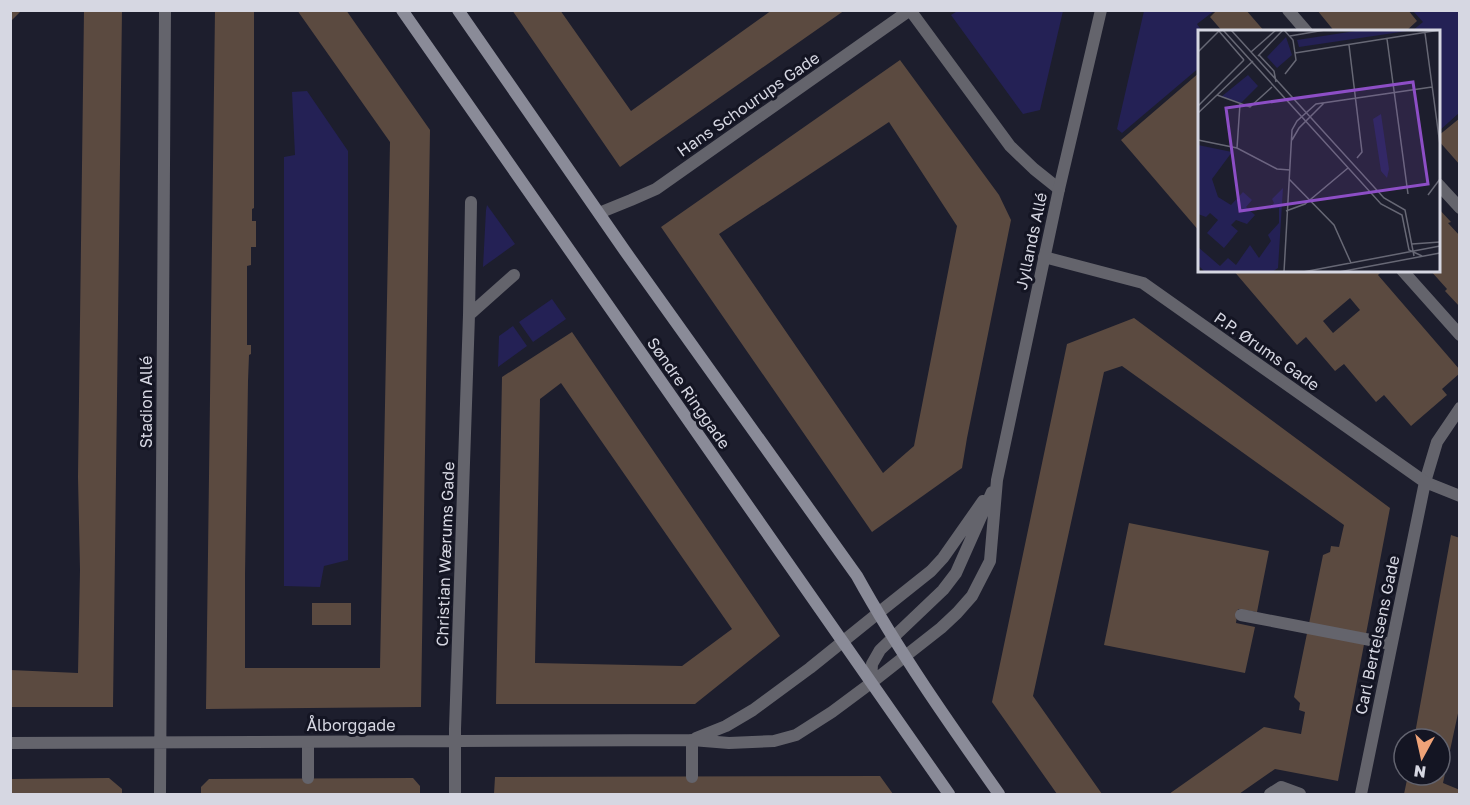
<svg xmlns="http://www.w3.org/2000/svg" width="1470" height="805" font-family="'Golos Text',sans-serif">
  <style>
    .green { fill: #242155 }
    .building { fill: #5b4a40; fill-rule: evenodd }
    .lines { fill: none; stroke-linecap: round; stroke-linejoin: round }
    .service { stroke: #64646c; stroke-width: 12 }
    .minor { stroke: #64646c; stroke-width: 12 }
    .tertiary { stroke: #64646c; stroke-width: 12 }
    .secondary { stroke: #8a8b98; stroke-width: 12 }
    .labels { text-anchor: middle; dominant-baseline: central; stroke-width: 6; stroke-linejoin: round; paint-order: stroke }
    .street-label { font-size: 16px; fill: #d6d7e2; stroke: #141523 }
    .inset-road { fill: none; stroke: #676875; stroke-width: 1.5 }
    .view { fill: #8d4ec6; fill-opacity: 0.15; stroke: #8d4ec6; stroke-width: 3 }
    .inset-edge { fill: none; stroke: #d6d7e2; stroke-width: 3 }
  </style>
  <rect width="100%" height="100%" fill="#1d1e2d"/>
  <path class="green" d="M959,10L1063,11L1040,110L1023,114L951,15Z
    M1144,11H1214L1197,24L1202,31L1200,32V67L1122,133L1117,129Z
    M1413,11H1459V113L1439,131L1438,32L1412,31L1423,22Z
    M307,91L348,151V560L324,566L320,587L284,586V157L295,155L292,92Z
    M487,205L515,244L483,267L486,210Z
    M552,299L566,319L533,342L519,322Z
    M513,326L527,346L498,367L499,336Z"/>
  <path class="building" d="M10,10H22L10,22Z
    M84,10H122L113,707H10V670L78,673L80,570L78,477Z
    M215,10H254V208L252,209V221H256V247H251V265L247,266V345H251V354L249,355L248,381L245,575V668H380L390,142L297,10H346L430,130L421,707L206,709Z
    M512,10H560L631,111L772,10H845L620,167Z
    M1217,10H1246L1265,32H1223L1210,17Z
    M1317,10H1408L1417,21L1405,32H1335Z
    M900,60L999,195L1011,220L967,438L962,468L872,532L661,227ZM889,122L957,226L914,446L883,473L719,234Z
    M1200,72V232L1121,140Z
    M1460,118V165L1438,140V136Z
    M1438,208L1451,222L1448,223L1460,236V307L1445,291L1447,289L1430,270H1438Z
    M1233,270H1378L1380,273L1378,275L1460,370V373L1442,389L1447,395L1411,426L1384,395L1376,402L1344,364L1335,371L1306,337L1297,345ZM1350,298L1360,310L1333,333L1323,321Z
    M1134,318L1390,508L1338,781L1275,769L1239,794H1169L1264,727L1301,734L1305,712L1299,710L1300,703L1294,697L1323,555L1330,552L1331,546L1339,547L1344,525L1122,366L1104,372L1033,696L1102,794H1057L992,702L1067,344Z
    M572,332L780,636L695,704H496L502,377ZM561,383L732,629L682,666L535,663L540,399Z
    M1129,523L1269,551L1257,612L1238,609L1236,623L1255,627L1245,673L1104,645Z
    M1451,535L1460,538V704L1443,783L1460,790V794H1404L1408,775H1440V739H1414Z
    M312,603H351V625H312Z
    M880,776L893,794H494L495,777Z
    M109,778L122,789V794H10V779Z
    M413,778L420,786V794H201V787L209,779Z"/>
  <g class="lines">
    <path class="service" d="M1288,10L1307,32
      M1438,184L1460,208
      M1402,270L1460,335
      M1425,482L1437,442L1460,408
      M1241,615L1391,644
      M692,740V777
      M308,742V778"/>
    <path class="minor" d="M910,10L1010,146L1034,169L1059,189
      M599,213L631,200L656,189L910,10
      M1044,257L1143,283L1425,482L1460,496
      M469,315L471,202
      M696,738L726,726L753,710L810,668L877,614
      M10,743L692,740L729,743L774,741L796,735L832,712L871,683
      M160,794L165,10
      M455,794V729L469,315L514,275
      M1270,794L1281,787L1300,794
      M1361,794L1425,482"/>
    <path class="tertiary" d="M877,614L931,571L943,558L983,501
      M871,683L941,628L957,613L972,596L990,561L997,480L1059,189L1101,10
      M871,683L872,664L880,650L943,590L956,573L992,492"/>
    <path class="secondary" d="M402,10L949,794
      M458,10L625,251L857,576C899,652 949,723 999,794"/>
  </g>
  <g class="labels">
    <g class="street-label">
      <text transform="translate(748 104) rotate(-35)">Hans Schourups Gade</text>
      <text transform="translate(1031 241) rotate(-78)">Jyllands Allé</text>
      <text transform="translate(1267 351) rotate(35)">P.P. Ørums Gade</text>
      <text transform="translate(689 393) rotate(55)">Søndre Ringgade</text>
      <text transform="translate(146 402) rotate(-90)">Stadion Allé</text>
      <text transform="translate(445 554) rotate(-88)">Christian Wærums Gade</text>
      <text transform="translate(1377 635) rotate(-78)">Carl Bertelsens Gade</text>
      <text x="351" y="725">Ålborggade</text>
    </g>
  </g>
  <g transform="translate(1198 30)">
    <rect width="242" height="242" fill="#1d1e2d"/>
    <path d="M164,0H216L101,17L99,10ZM88,7L94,25L79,38L69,27ZM50,45L60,56L43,73L23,67ZM183,84L191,139L189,148L183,141L175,89ZM0,115L34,122L14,149L20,167L33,175L45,162L54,170L48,177L57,185L49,194L38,190L33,195L40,201L26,218L9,203L20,190L12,183L8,187L0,184ZM85,158L80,238L74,242H7L0,235V217L22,236L30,228L38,235L52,215L61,228L73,211L70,205L81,193V178L71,179L76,173L74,169Z" fill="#242155"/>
    <path class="inset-road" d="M20,0L46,30M25,0L183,174L204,185L211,220L224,226M33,0L186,168L207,180L216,226M86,0L95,10L98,30L87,44M227,3L242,115M92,6L127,0M189,9L210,164M151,15L164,122L159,128M0,22L21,1M53,22L78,0M97,23L242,0M61,25L76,41L78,52M60,26L85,0M19,65L52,77L74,57M0,76L46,30M0,83L55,31M0,110L39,118L79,139L92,140M94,110L101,98L126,73M39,118L42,74M91,149L136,195L153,233M230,165L242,149M88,181L107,174L150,138M214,214L242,212M86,242L94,100L99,91L118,74L234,57M105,242L242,216M141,242L242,223"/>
    <path class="view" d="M215,52L230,154L42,181L28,78Z"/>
    <rect width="242" height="242" class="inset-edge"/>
  </g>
  <rect width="1470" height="805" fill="none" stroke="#d6d7e2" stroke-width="24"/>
  <g transform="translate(1422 757) rotate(188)"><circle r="28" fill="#141523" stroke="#62636f" stroke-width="1.5"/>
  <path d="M0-4.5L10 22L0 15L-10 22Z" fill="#efa378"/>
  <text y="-9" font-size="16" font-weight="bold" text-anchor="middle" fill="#d6d7e2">N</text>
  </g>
</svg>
